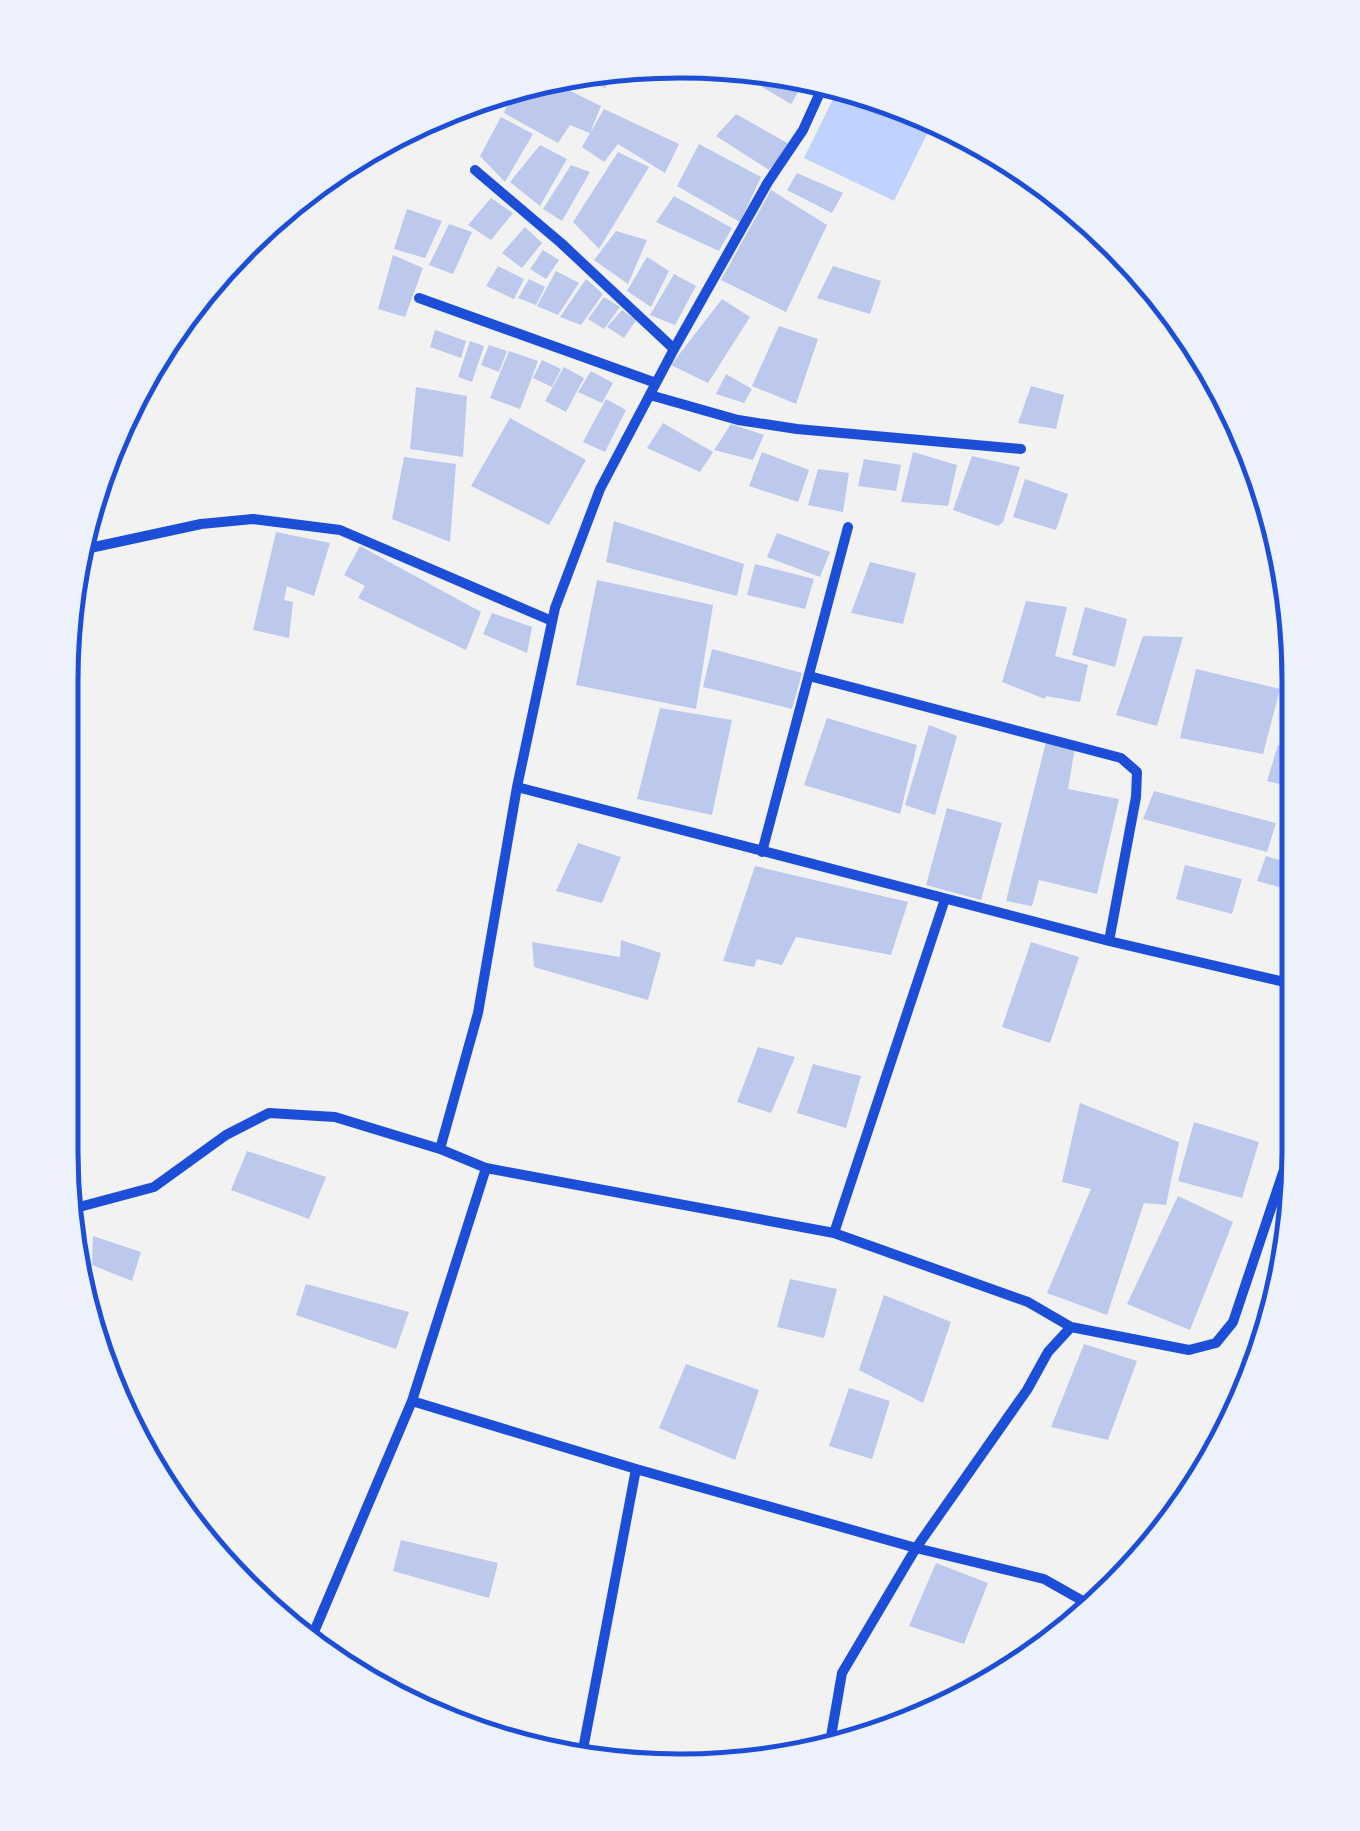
<svg xmlns="http://www.w3.org/2000/svg" width="1360" height="1831" font-family="'Asap Condensed',sans-serif">
  <style>
    .water { fill: #bfd3fe }
    .building { fill: #bdc9ec }
    .lines { fill: none; stroke-linecap: round; stroke-linejoin: round }
    .minor { stroke: #1d4ed8; stroke-width: 10 }
    .rim { fill: none; stroke: #1d4ed8; stroke-width: 5 }
  </style>
  <rect width="100%" height="100%" fill="#f2f2f2"/>
  <path class="water" d="M837,91L932,124L894,201L804,158Z"/>
  <path class="building" d="M763,66L748,83L727,68L761,65Z
    M774,70L803,84L791,104L762,87Z
    M612,75L605,88L578,77L599,76Z
    M546,79L601,106L590,133L570,125L558,143L504,113L516,83Z
    M604,109L679,144L665,173L618,144L604,162L582,147Z
    M736,114L791,145L769,170L716,136Z
    M501,117L533,134L505,182L480,156Z
    M699,144L761,177L740,222L677,186Z
    M540,145L567,159L540,206L510,182Z
    M618,152L649,167L599,249L573,222Z
    M571,165L590,172L562,221L543,209Z
    M797,173L843,193L832,213L787,190Z
    M771,190L827,225L786,312L721,280Z
    M674,196L732,228L719,251L656,222Z
    M491,198L513,213L491,240L468,225Z
    M407,209L442,221L425,258L394,249Z
    M449,224L472,232L453,274L429,265Z
    M525,227L542,243L522,268L502,253Z
    M616,231L647,240L628,284L594,260Z
    M543,250L559,260L546,279L530,269Z
    M393,255L423,268L405,317L378,309Z
    M647,257L669,271L651,307L627,291Z
    M498,266L524,279L514,299L486,286Z
    M833,266L881,281L870,314L817,298Z
    M556,271L579,283L558,315L537,306Z
    M674,274L696,286L675,325L650,315Z
    M529,279L545,287L536,305L518,298Z
    M586,279L603,294L581,325L560,317Z
    M604,297L620,307L604,329L588,319Z
    M722,299L750,317L708,383L671,365Z
    M622,310L636,320L624,338L607,327Z
    M779,326L818,339L796,404L752,386Z
    M435,330L466,341L461,358L430,347Z
    M470,341L484,346L472,382L458,377Z
    M489,345L507,351L499,372L481,365Z
    M509,351L538,361L520,409L490,398Z
    M542,360L561,369L552,387L533,378Z
    M564,367L584,378L566,412L545,401Z
    M591,371L613,383L602,403L578,392Z
    M726,374L752,389L744,403L716,394Z
    M1031,386L1064,395L1056,429L1018,423Z
    M416,387L467,396L463,457L410,449Z
    M606,399L626,410L605,452L583,442Z
    M510,418L586,460L549,525L471,486Z
    M663,423L713,452L700,472L647,448Z
    M731,424L764,435L753,460L714,450Z
    M762,452L809,470L798,502L749,486Z
    M913,452L957,465L948,506L901,502Z
    M972,456L1020,467L1003,522L998,526L953,510Z
    M404,457L456,464L450,542L392,519Z
    M864,459L901,465L896,491L858,486Z
    M818,469L849,473L843,512L808,505Z
    M1025,479L1068,494L1056,530L1013,517Z
    M614,521L744,564L737,596L606,562Z
    M276,532L330,543L314,596L287,586L284,600L293,602L289,638L253,630Z
    M777,533L830,552L820,577L767,557Z
    M360,546L481,612L466,650L358,598L365,586L344,575Z
    M870,562L916,573L903,624L851,613Z
    M755,564L814,579L805,609L747,595Z
    M597,580L713,605L696,709L576,685Z
    M1026,601L1067,607L1055,656L1088,665L1080,702L1046,696L1045,699L1002,682Z
    M1085,607L1127,619L1115,667L1072,655Z
    M492,613L532,627L527,653L483,634Z
    M1290,621L1295,622V679L1284,678Z
    M1143,636L1183,637L1157,726L1116,715Z
    M712,649L802,673L792,709L703,687Z
    M1196,669L1280,689L1263,754L1180,738Z
    M660,708L732,720L712,815L637,799Z
    M827,718L917,745L900,814L804,785Z
    M929,725L957,736L935,815L905,805Z
    M1046,742L1075,747L1068,789L1119,799L1097,894L1039,880L1032,906L1006,901Z
    M1278,745L1296,751V788L1267,781Z
    M1154,791L1276,823L1267,852L1143,819Z
    M947,808L1002,823L981,900L926,885Z
    M1292,822L1296,823V858L1288,856Z
    M578,843L621,857L602,903L556,891Z
    M1266,856L1296,865L1297,892L1257,881Z
    M1185,865L1242,879L1232,914L1176,899Z
    M755,866L908,902L891,955L796,937L782,965L757,959L754,967L723,961Z
    M621,940L661,953L648,1000L534,967L532,942L620,957Z
    M1031,942L1079,957L1050,1043L1002,1027Z
    M758,1047L795,1057L771,1113L737,1102Z
    M813,1064L861,1076L846,1128L797,1113Z
    M1080,1103L1179,1142L1166,1205L1144,1203L1107,1315L1047,1293L1091,1189L1062,1182Z
    M1194,1122L1259,1142L1242,1198L1178,1181Z
    M247,1151L326,1177L309,1219L231,1190Z
    M1178,1196L1233,1222L1190,1330L1127,1304Z
    M93,1236L141,1252L132,1281L92,1265Z
    M790,1279L837,1289L824,1338L777,1327Z
    M306,1284L409,1312L396,1349L296,1315Z
    M884,1295L951,1322L923,1403L859,1370Z
    M1084,1344L1137,1361L1108,1440L1051,1427Z
    M686,1364L759,1390L735,1460L659,1428Z
    M849,1388L890,1401L872,1459L829,1446Z
    M401,1540L498,1563L489,1598L393,1571Z
    M936,1563L988,1583L964,1644L909,1626Z"/>
  <g class="lines">
    <path class="minor" d="M823,86L803,130L768,182L674,349L600,489L555,608L517,787L478,1013L440,1149L486,1168L834,1233L1028,1302L1071,1327L1048,1352L1027,1390L916,1548L842,1673L829,1748
      M475,170L561,243L674,349
      M419,298L656,383
      M650,395L738,420L797,429L1021,449
      M76,551L201,524L253,519L340,530L552,621
      M809,676L1121,758L1137,772L1136,797L1109,941
      M517,787L1109,941L1297,985
      M762,852L848,527
      M486,1168L412,1401L636,1469L916,1548L1044,1579L1090,1605
      M68,1210L154,1187L226,1135L269,1113L335,1117L440,1149
      M834,1233L945,899
      M1071,1327L1189,1350L1216,1343L1233,1322L1298,1128
      M311,1639L412,1401
      M581,1760L636,1469"/>
  </g>
  <path d="M0 0H1360V1831H0ZM680 78H680A602 602 0 0 1 1282 680V1152A602 602 0 0 1 680 1754H680A602 602 0 0 1 78 1152V680A602 602 0 0 1 680 78Z" fill="#edf1fc" fill-rule="evenodd"/>
  <path class="rim" d="M680 78H680A602 602 0 0 1 1282 680V1152A602 602 0 0 1 680 1754H680A602 602 0 0 1 78 1152V680A602 602 0 0 1 680 78Z"/>
</svg>
